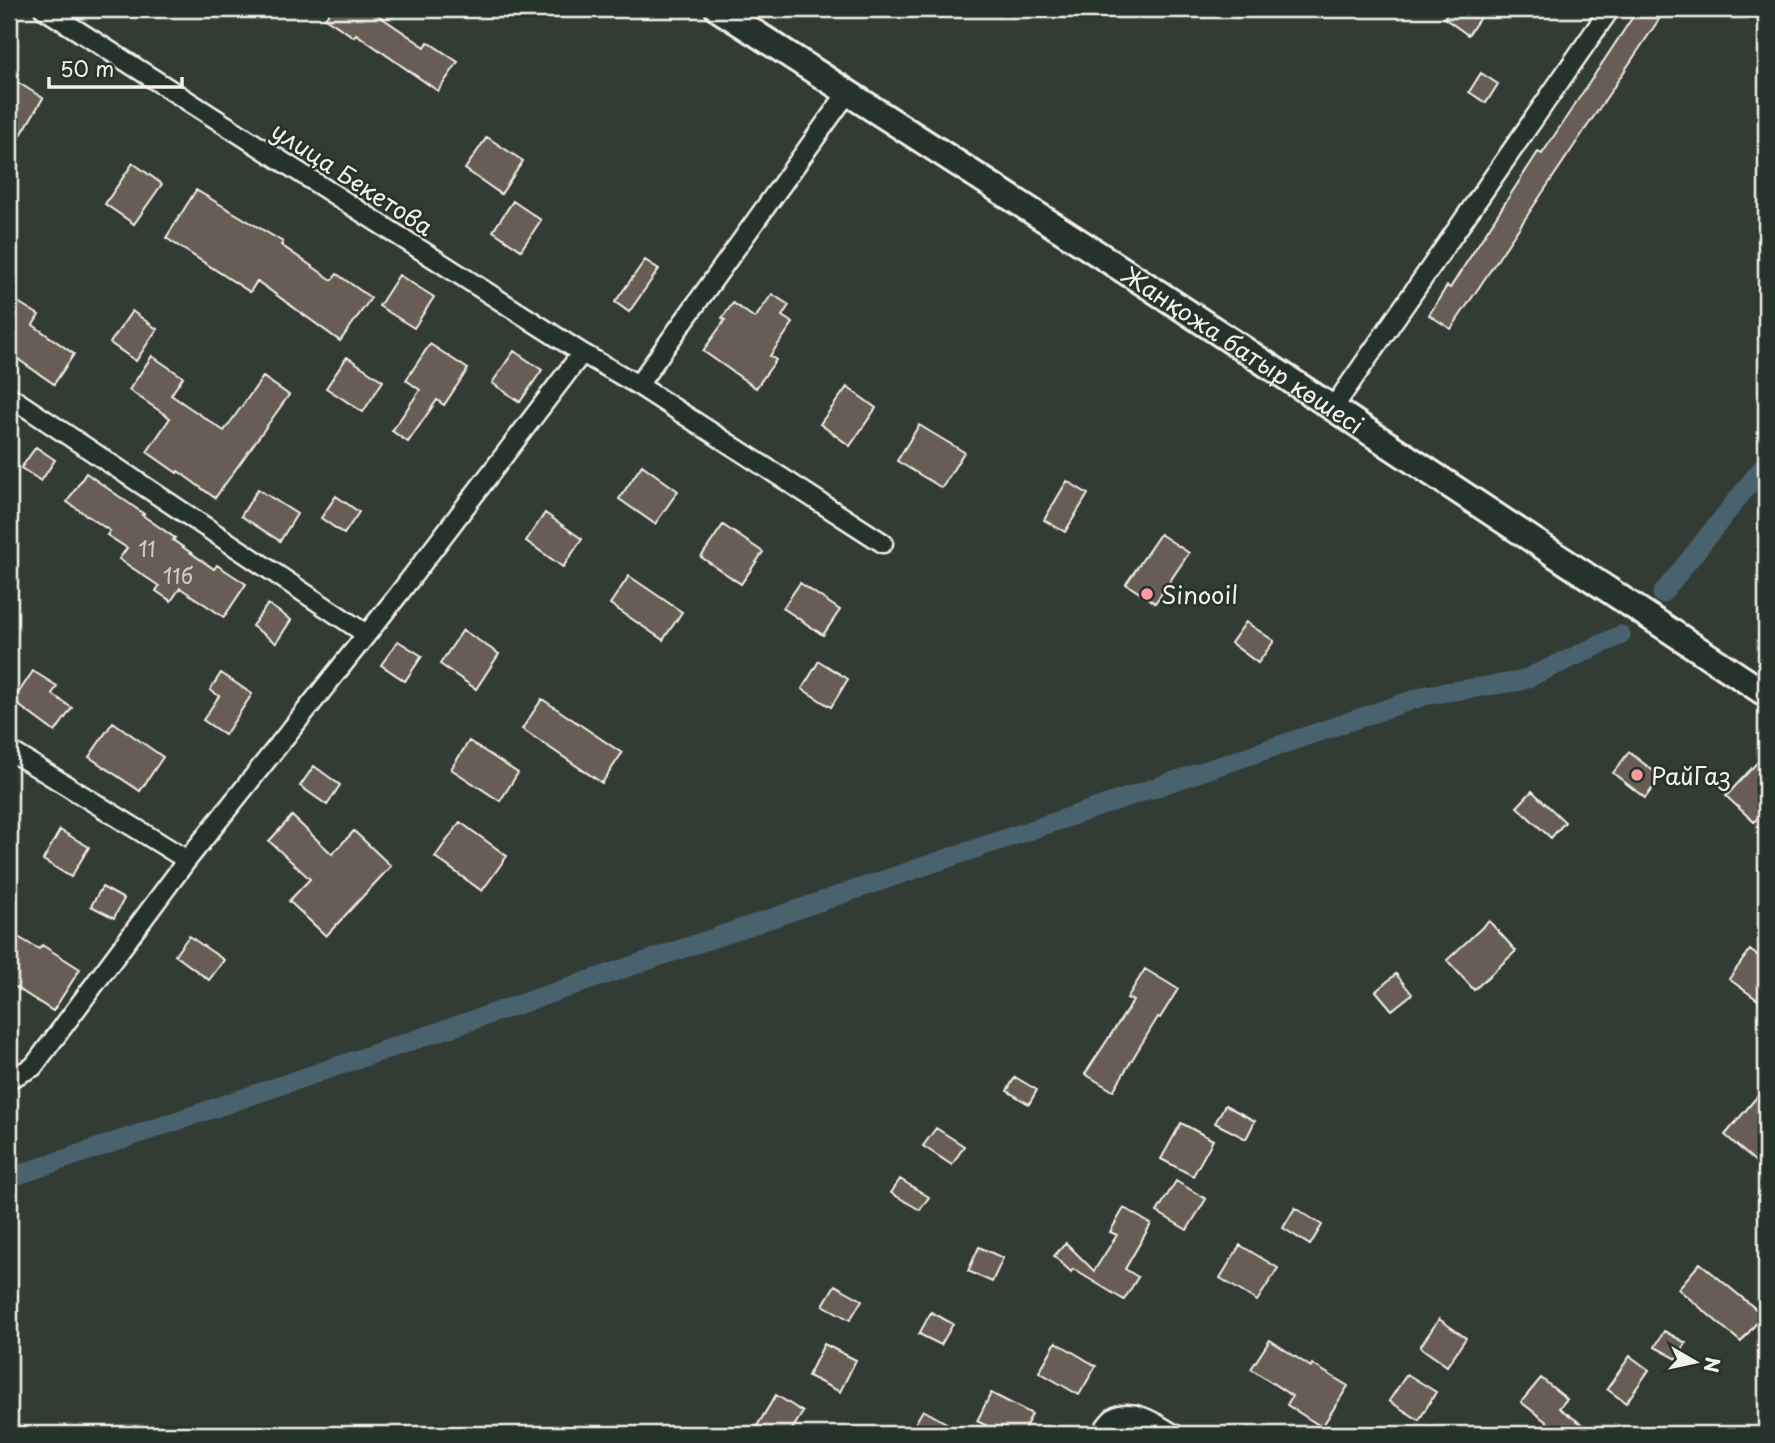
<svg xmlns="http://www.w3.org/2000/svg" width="1775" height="1443" font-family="'Playpen Sans',sans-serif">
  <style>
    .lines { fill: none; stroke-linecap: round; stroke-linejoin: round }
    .canal { stroke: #49646e; stroke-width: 19 }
    .building { fill: #685d54; stroke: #f4f1e8; stroke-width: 2 }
    .street-casing { stroke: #f4f1e8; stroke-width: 23 }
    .secondary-casing { stroke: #f4f1e8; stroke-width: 30 }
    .street { stroke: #26332d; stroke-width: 18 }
    .secondary { stroke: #26332d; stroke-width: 24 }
    .poi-dot { fill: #ff9aa2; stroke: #26332d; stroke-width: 2.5 }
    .labels { text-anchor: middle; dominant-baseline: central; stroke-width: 5; stroke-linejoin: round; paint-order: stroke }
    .number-label { font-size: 21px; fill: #d1ccc3 }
    .street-label { font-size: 24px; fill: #f4f1e8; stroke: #26332d }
    .poi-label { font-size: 24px; fill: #f4f1e8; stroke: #26332d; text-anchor: start }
  </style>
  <rect width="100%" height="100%" fill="#333b35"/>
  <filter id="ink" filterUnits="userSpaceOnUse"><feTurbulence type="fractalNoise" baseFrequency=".0143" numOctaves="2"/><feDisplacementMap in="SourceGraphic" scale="14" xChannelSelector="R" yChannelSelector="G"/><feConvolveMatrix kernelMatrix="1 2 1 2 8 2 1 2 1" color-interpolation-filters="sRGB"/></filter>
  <g filter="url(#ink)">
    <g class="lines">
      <path class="canal" d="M1662,594L1766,463
        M9,1178L1427,695L1521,681L1621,635"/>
    </g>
    <path class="building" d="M332,9H369L425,47L428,42L458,62L438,91L356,34L354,37L325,18Z
      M1450,9H1486L1468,35L1444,18Z
      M1638,9H1666L1451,329L1429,315L1447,286L1450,288L1538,152L1542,154Z
      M1481,73L1498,84L1486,103L1469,92Z
      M9,77L43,98L18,140L9,134Z
      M487,137L523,161L501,194L465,169Z
      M133,163L162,184L134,224L105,204Z
      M196,190L283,242L281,245L332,280L337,274L371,298L340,341L257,281L250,292L166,238Z
      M513,201L541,220L521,250L493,231Z
      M645,260L659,269L629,312L615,302Z
      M399,275L434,297L414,328L379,306Z
      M772,294L789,305L782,316L793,323L770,356L776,360L756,388L703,351L725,320L722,318L733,303L755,318Z
      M18,302L39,315L33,325L74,354L54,384L9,353V316Z
      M132,311L157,329L136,361L110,343Z
      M430,344L468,369L444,405L437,400L408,442L392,431L420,390L406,380Z
      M514,351L542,370L520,402L492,383Z
      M152,356L183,377L171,395L224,431L263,377L289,395L215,498L178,471L177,473L147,452L170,418L129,390Z
      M347,357L383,381L363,412L326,388Z
      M847,387L876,408L850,446L820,424Z
      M919,425L964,452L942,488L897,461Z
      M36,447L55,460L41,481L21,468Z
      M642,465L678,491L655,524L619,499Z
      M86,473L144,514L142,515L175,538L173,540L214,569L217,565L246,584L224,617L180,588L171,601L156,591L159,586L119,559L127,548L107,535L110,531L67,502Z
      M1067,481L1088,494L1065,532L1044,520Z
      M258,489L297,514L280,541L241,516Z
      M336,496L359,512L344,534L321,518Z
      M545,513L582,539L563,567L526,541Z
      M723,525L763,552L741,584L701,557Z
      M1160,534L1189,553L1155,603L1126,584Z
      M629,576L682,612L663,640L610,604Z
      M800,583L840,610L823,635L783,608Z
      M268,604L291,620L276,643L252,626Z
      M1246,622L1274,641L1258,663L1231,643Z
      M463,630L499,654L476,689L440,664Z
      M398,641L422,656L405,681L381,665Z
      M819,661L848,679L831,707L802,689Z
      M33,671L57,686L52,694L72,708L55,732L13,701Z
      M221,673L252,694L225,735L203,720L219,696L210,690Z
      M542,699L622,753L602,783L522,729Z
      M113,722L163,757L140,791L89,757Z
      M469,741L518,773L500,801L451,769Z
      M1629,752L1661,777L1645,798L1613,773Z
      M1766,753V809L1754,822L1726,796Z
      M314,766L340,785L327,805L300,786Z
      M1532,791L1565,822L1551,838L1517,807Z
      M292,816L332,854L354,831L391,866L326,936L289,901L310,879L269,841Z
      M460,822L507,856L482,891L435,857Z
      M60,830L89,847L71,877L43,860Z
      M102,887L124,899L114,918L91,906Z
      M1489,921L1516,951L1474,990L1447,960Z
      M9,932L39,949L42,945L80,969L53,1011L9,983Z
      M189,936L224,960L209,980L175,955Z
      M1750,950L1766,962V1006L1729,979Z
      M1145,969L1178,989L1160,1018L1158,1017L1113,1091L1085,1074L1133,1001L1127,998Z
      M1396,974L1412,994L1392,1010L1376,991Z
      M1015,1077L1037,1090L1029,1104L1007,1091Z
      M1766,1086V1171L1725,1135Z
      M1225,1105L1255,1121L1246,1139L1215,1123Z
      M1181,1123L1213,1140L1193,1176L1161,1159Z
      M936,1128L964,1146L952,1165L923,1146Z
      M900,1179L929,1197L920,1210L891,1193Z
      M1176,1181L1206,1199L1187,1230L1157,1212Z
      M1124,1208L1151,1224L1125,1269L1138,1277L1124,1300L1073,1269L1071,1272L1054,1256L1066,1243L1094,1271L1117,1235L1110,1232Z
      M1295,1208L1322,1225L1310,1245L1283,1228Z
      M1240,1245L1278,1268L1257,1301L1220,1278Z
      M979,1247L1003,1258L992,1282L968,1271Z
      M1700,1263L1763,1315L1741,1342L1678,1289Z
      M835,1285L862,1300L850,1320L823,1305Z
      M931,1312L953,1324L941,1345L919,1334Z
      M1439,1319L1466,1338L1447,1366L1420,1347Z
      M1664,1331L1686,1343L1677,1359L1655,1347Z
      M1270,1340L1311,1367L1312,1364L1348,1386L1322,1427L1287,1405L1292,1396L1251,1369Z
      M1056,1342L1096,1366L1079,1395L1039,1372Z
      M824,1344L856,1360L840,1392L808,1376Z
      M1630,1356L1649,1370L1626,1403L1607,1389Z
      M1407,1374L1436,1392L1419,1420L1389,1401Z
      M1541,1378L1567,1399L1559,1408L1596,1434H1562L1521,1402Z
      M991,1393L1032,1414L1022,1434H1003L977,1421Z
      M776,1395L803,1412L789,1434H752Z
      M923,1410L966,1434H909Z"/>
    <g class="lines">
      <defs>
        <path id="street" d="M44,9L582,353L638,385L883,543
          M638,385L848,92
          M9,396L366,634
          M1333,408L1610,9
          M9,750L187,860
          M9,1079L33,1067L187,860L398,595L582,353
          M1100,1434C1105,1429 1109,1420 1115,1417C1135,1407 1158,1425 1174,1434"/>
        <g id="secondary">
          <path id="s1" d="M718,9L1151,288L1766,694"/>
        </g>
      </defs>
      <use href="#street" class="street-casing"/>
      <use href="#secondary" class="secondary-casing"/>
      <use href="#street" class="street"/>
      <use href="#secondary" class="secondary"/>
    </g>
  </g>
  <g class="poi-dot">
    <circle cx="1147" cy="594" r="7"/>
    <circle cx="1637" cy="775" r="7"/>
  </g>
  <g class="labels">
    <g class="number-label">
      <text x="147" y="548">11</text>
      <text x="178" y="575">11б</text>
    </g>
    <g class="street-label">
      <text transform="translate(353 178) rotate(33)">улица Бекетова</text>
      <text stroke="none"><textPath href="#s1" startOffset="626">Жанқожа батыр көшесі</textPath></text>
    </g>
    <g class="poi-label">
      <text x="1161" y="594">Sinooil</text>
      <text x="1651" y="775">РайГаз</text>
    </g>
  </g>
  <rect width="1775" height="1443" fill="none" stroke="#26332d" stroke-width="35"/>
  <rect x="18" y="18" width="1740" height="1408" fill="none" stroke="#f4f1e8" stroke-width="2.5" filter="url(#ink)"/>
  <g transform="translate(1695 1362) rotate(99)" stroke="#26332d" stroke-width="5" paint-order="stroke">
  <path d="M0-5L12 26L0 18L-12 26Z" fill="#f4f1e8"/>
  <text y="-10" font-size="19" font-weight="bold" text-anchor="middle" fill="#f4f1e8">N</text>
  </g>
  <path d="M49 77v10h133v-10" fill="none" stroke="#f4f1e8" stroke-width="3.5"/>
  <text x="60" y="77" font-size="21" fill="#f4f1e8" stroke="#26332d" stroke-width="5" paint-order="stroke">50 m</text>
</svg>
